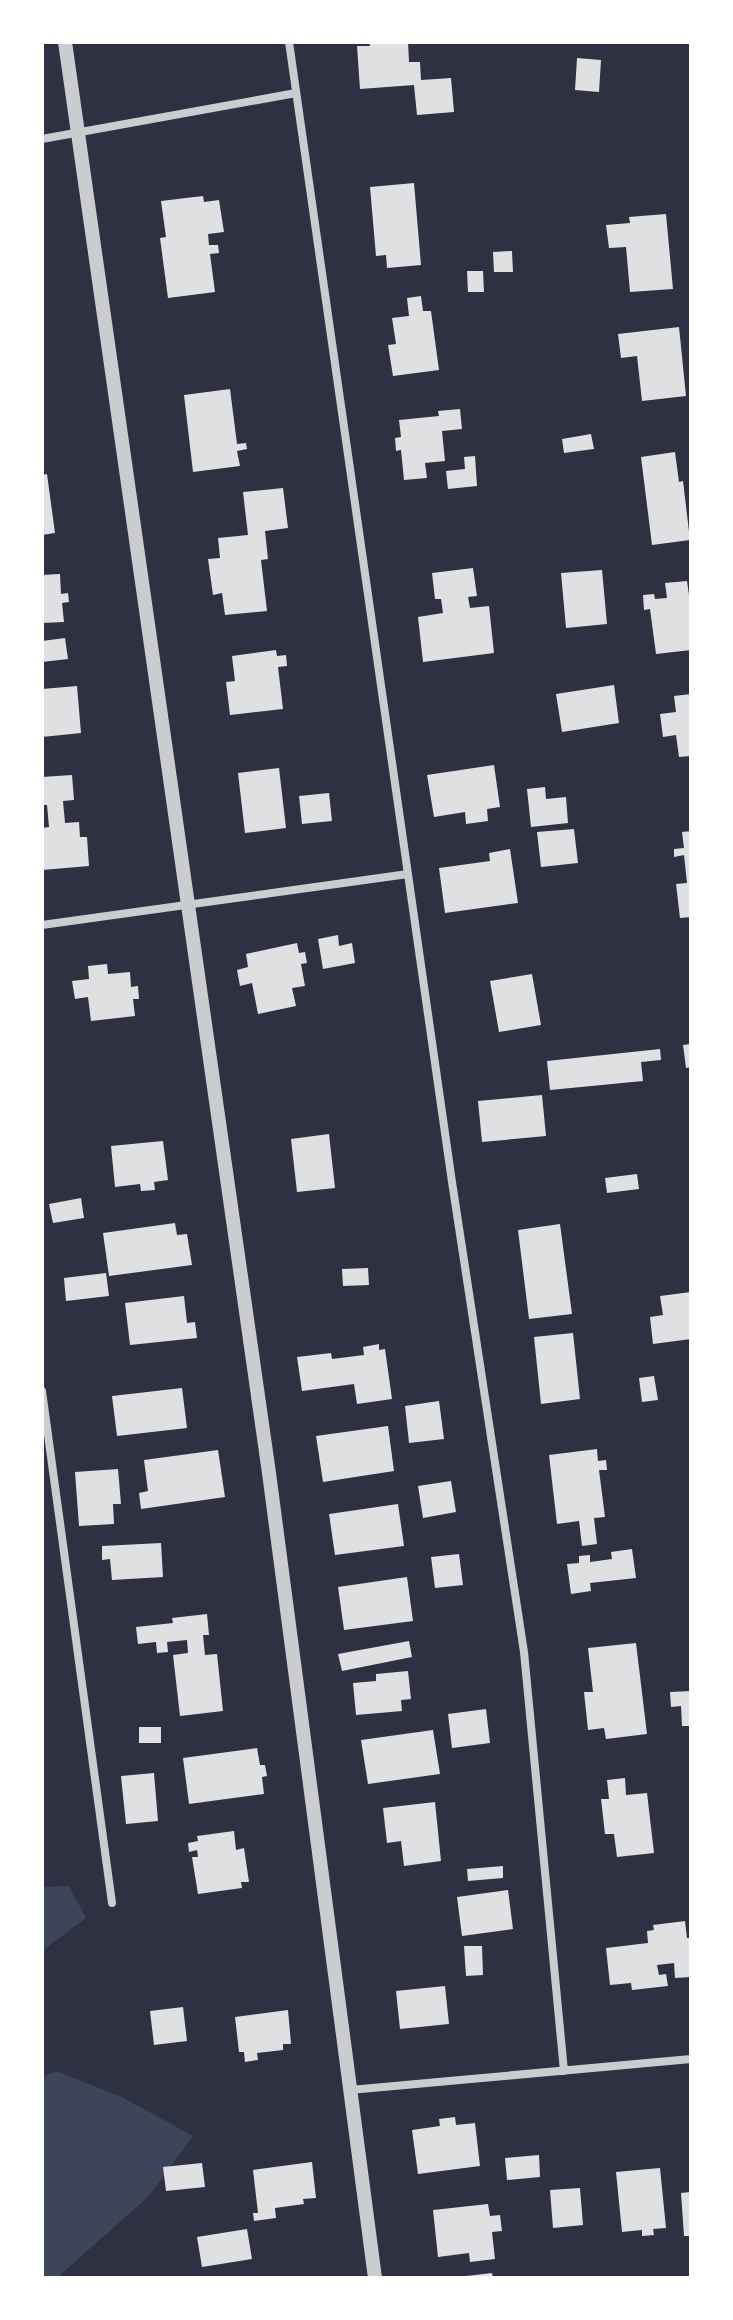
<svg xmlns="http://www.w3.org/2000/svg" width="733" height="2320" font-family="'Work Sans',sans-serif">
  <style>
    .green { fill: #3c4559 }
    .building { fill: #e0e0e3 }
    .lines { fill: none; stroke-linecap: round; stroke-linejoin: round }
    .minor { stroke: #caccd0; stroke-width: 8 }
    .tertiary { stroke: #caccd0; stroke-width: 14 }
  </style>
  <rect width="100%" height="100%" fill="#2d3142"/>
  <path class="green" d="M69,1886L86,1918L42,1951V1887Z
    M56,2071L122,2097L193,2136L148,2197L61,2274L60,2278H42V2077Z"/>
  <path class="building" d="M369,42H408L409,62H420L421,80L451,78L454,112L417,115L414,85L360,89L357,46H370Z
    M577,58L601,60L599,92L575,90Z
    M414,183L421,265L387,268L386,255L376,256L370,187Z
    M203,196L204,202L219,200L224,232L208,234L209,245H218L219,253L210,254L215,292L168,298L160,238L166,237L161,201Z
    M666,214L673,289L630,292L626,247L609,248L606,225L630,223L629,217Z
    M512,251L513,272H494L493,252Z
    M467,271H483L484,292H468Z
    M421,296L423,311H431L439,370L393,376L388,345L396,344L392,318L409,316L407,298Z
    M679,327L686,396L642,401L637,356L621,358L618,334Z
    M230,389L237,444L246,443L247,449L237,451L240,466L193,472L184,395Z
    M460,409L462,429L442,431L445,461L425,463L427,478L404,480L401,450L396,451L395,438L401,437L399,420L439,416L438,411Z
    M591,434L594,449L564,453L562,439Z
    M675,452L679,482L683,481L690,540L652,545L641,457Z
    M475,456L477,486L448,489L446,471L465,469L464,457Z
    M47,474L55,533L42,535V475Z
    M283,488L288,528L265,531L268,559L261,560L267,611L225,615L222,593L213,595L208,559L220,558L218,538L248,535L243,492Z
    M473,568L477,596L468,597L470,608L489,606L494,653L423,662L418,617L443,613L441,599H435L432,573Z
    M602,570L607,624L566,628L561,573Z
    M60,574L61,594L68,593L69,602L62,603L64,622L42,623V575Z
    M687,581L689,595H691V650L656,654L650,609L644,610L643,595L654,594L655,599L667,598L665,583Z
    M65,638L68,659L42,662V641Z
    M276,650L277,656L286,655L287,666L278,667L283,709L230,715L226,682L235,681L232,656Z
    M614,685L619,723L562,732L556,694Z
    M77,686L81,733L42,737V689Z
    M691,694V756L679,757L676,735L663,737L660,714L676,712L674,696Z
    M494,765L500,807L487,809L488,821L466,824L465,812L434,817L427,775Z
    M279,768L286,828L245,833L238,773Z
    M72,775L74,800L63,801L65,823L79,822L80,837H87L89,866L42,870V828L49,827L47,805H42V777Z
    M545,787L546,799L566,797L568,823L531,827L527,789Z
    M329,793L332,821L302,824L299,796Z
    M574,829L578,863L541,867L537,832Z
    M691,831V917L680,918L676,884L687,883L684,855L674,857V849L684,848L682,832Z
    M510,849L518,903L445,913L439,868L490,861L489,853Z
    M338,935L339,946L352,943L355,963L323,969L318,939Z
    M297,943L299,953L305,952L307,963L301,964L305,986L292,988L296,1006L258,1014L252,983L240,986L237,970L248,967L246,954Z
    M107,964L108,974L130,972L131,987L138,986L139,999H133L135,1016L91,1021L88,997L75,999L72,981L89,979L88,966Z
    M532,974L541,1025L499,1032L490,981Z
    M691,1044V1067L686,1068L683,1045Z
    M660,1049L661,1060L641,1062L643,1081L550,1090L547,1061Z
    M542,1095L546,1136L482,1142L478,1101Z
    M329,1134L335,1188L297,1192L291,1139Z
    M163,1141L168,1180L154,1182L155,1190L141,1191L140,1184L115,1187L111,1146Z
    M637,1174L639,1189L607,1193L605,1178Z
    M81,1198L84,1218L53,1223L49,1204Z
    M175,1223L177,1235L187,1234L192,1265L109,1276L103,1233Z
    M560,1224L572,1314L529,1319L518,1230Z
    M368,1268L369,1285L343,1286L342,1269Z
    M106,1273L109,1296L66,1301L64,1278Z
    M691,1292V1339L653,1344L650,1317L663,1315L660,1296Z
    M184,1296L187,1323L195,1322L197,1338L130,1345L125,1303Z
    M573,1333L580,1399L541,1404L534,1337Z
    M379,1344V1350L385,1349L392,1399L357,1404L354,1384L302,1391L297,1357L331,1353L332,1359L364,1355L363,1347Z
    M654,1376L658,1400L642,1402L639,1378Z
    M182,1388L187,1428L117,1436L112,1396Z
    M439,1401L444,1439L409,1443L405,1406Z
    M388,1426L394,1471L323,1482L316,1436Z
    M597,1449L598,1461L606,1460L607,1470H599L605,1517L594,1518L597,1544L582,1546L579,1521L557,1524L549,1455Z
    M218,1450L225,1497L141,1509L139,1493L148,1491L144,1460Z
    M118,1469L121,1504H113L114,1524L79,1526L75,1472Z
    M451,1481L456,1512L423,1518L418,1486Z
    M398,1504L404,1546L335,1555L329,1514Z
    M161,1543L163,1577L112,1580L110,1559L102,1560V1546Z
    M632,1549L636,1578L590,1583L591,1591L571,1594L567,1564L579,1563V1556L590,1555V1562L612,1559L611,1552Z
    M459,1554L463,1585L435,1588L431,1557Z
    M407,1577L413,1621L344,1630L338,1587Z
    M207,1614L209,1635H203L205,1655L217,1654L223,1711L180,1716L173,1655L188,1653L187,1640L167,1642L168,1652L157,1653L156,1642L138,1644L136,1627L173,1623L172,1618Z
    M409,1641L412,1657L342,1671L338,1654Z
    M636,1643L647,1734L606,1739L604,1728L588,1730L584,1692H593L588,1648Z
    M408,1671L411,1699L401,1700L402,1711L356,1715L353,1683L376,1681V1674Z
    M691,1691V1726H682L681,1706L671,1707L670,1692Z
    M486,1709L490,1743L452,1748L448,1714Z
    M139,1727H161V1743H139Z
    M433,1730L440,1774L368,1784L361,1740Z
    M257,1748L260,1765H265L267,1776L262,1777L264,1794L189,1804L183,1758Z
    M154,1773L158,1821L126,1824L121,1776Z
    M625,1778L626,1795L647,1793L654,1853L617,1857L614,1834H605L601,1799H609L607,1780Z
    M435,1802L441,1861L404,1866L401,1841L387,1843L383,1808Z
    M234,1831L236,1850L244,1848L249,1882H241L242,1888L198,1894L192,1857H198L197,1850L189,1852L188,1843L198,1841L197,1836Z
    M503,1866V1878L468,1881L467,1869Z
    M508,1890L513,1929L462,1936L457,1897Z
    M685,1921L687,1938H691V1977L675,1978L674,1963L657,1965L659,1975L666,1974L668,1986L632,1990L631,1983L610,1985L606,1948L648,1943L647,1931L654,1930L653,1925Z
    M464,1946H482L483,1975L466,1976Z
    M445,1986L449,2024L400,2029L396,1991Z
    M183,2007L187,2041L154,2045L150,2011Z
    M288,2010L291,2044H283V2050L257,2053L258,2060L245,2062L244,2052H239L235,2017Z
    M455,2117L456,2125L475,2123L480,2166L418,2174L412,2130L440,2126L439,2119Z
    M539,2155L540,2177L507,2180L505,2158Z
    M312,2162L316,2198L303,2199L304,2204L275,2208L276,2218L254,2221L253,2213H258L253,2170Z
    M202,2163L205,2187L166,2191L163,2167Z
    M660,2168L666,2228L653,2229L654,2235L642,2236V2230L622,2232L616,2172Z
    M580,2188L583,2225L553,2228L550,2190Z
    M691,2192V2236H684L681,2193Z
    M488,2204L490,2216L500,2215L502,2231L492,2232L495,2259L470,2262L469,2253L438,2257L433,2210Z
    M247,2229L252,2259L202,2267L197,2237Z
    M492,2273L493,2278H466V2276Z"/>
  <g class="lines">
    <path class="minor" d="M289,42L452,1182L524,1652L564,2071
      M42,139L296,93
      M42,925L408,874
      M42,1391L112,1903
      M350,2090L691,2059"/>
    <path class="tertiary" d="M65,42L269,1473L375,2278"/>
  </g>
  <rect width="733" height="2320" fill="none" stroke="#ffffff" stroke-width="88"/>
</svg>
